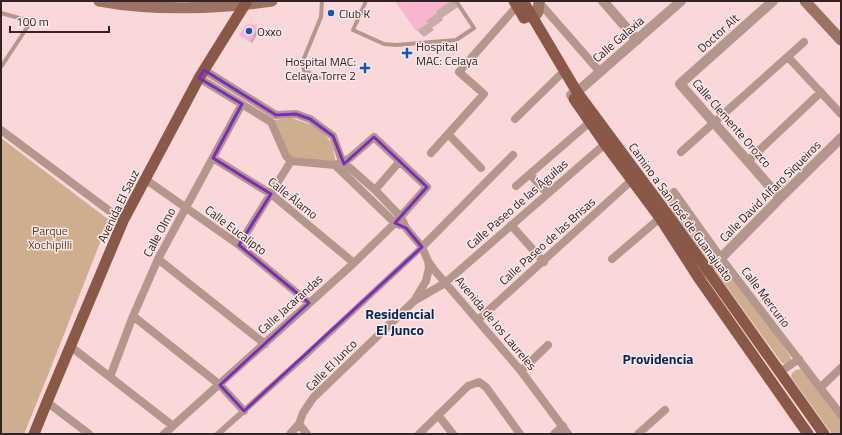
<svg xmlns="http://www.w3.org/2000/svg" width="842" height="435" font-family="'Titillium Web',sans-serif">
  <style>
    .green { fill: #cfad8f }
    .shadow { fill: #0003 }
    .building { fill: #f9b5d0 }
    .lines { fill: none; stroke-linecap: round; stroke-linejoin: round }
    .service { stroke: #b4968c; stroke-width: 4 }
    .pedestrian { stroke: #b4968c; stroke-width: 6 }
    .minor { stroke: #b4968c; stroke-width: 8 }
    .tertiary { stroke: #b4968c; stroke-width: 10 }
    .secondary { stroke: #9c7263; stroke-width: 11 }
    .primary { stroke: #8a5846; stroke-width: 11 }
    .marked { fill: none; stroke: #7b2cbf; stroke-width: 3; stroke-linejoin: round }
    .poi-dot { fill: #1055c0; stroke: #fbe9e9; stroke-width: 1.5 }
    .labels { text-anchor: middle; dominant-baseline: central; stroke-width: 3; stroke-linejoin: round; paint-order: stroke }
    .poi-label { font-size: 12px; fill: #332324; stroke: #fbe9e9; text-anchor: start }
    .street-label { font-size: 12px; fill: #332324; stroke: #fbe9e9 }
    .park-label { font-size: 12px; fill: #5f3c1a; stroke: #fbe9e9 }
    .quarter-label { font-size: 14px; font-weight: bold; fill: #07275a; stroke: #fbe9e9 }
  </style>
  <rect width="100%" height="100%" fill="#fad7d8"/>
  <path class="green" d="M290,118C305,122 320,126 329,140C333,145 334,155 336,162L292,158L286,152L274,120Z
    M1,138L109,220L48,375L24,434H1Z
    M667,187L716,256L713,264L707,261L660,193Z
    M718,265H722L772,330L790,356L791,360L786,364L782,363L716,272L715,268Z
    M800,369L802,370L841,421V434H832L791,377L792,373L796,370Z"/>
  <path class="shadow" d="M396,1H454L458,7L442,18L443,20L432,28L434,30L424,37L417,30Z
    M253,25L260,30L252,43L243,37Z"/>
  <path class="building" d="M395,1H451L436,11L437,13L426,21L428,23L416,31Z
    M253,24L258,27L250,42L239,35L246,25Z"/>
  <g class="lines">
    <path class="service" d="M366,1L353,30L384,44L396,45L456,40L474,28L456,1
      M1,13L30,21V23L1,67
      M319,78L304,70L302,63L321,17L322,1"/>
    <path class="pedestrian" d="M218,434L304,357L422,247"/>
    <path class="minor" d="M538,1L600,72
      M788,57L841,114
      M204,70L276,115L296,114L310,119L333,136L342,161L375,190L401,217L406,228L422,247L428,261L436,272L521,371L568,434
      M199,78L271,122L286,156L291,161L335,165L395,223L400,225
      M515,119L559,76
      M1,130L123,221
      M448,134L481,168
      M681,152L804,42
      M431,153L484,94L459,72L517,6
      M213,158L271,194L354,263
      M748,161L821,92
      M530,174L547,193
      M145,179L239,245L309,303
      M516,186L590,122
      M375,190L400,161
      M674,192L721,258L841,415
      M511,225L544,262
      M239,245L291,161
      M422,247L513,155
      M158,259L265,344
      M612,259L660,218
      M414,301L445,283L605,144
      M133,316L220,385L244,411
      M478,320L632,180
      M70,346L173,426
      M521,371L548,345
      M780,372L799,359
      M110,377L133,316L158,259L242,104
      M820,388L841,368
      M47,402L89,434
      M438,415L453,434
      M299,424L307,434
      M164,434L354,263L395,223L427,187L374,137L350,158L335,165
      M290,434L299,424L303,413L313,398L414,301L426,281L429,268L428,261
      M419,434L468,386L479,382L486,387L520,434
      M554,434L563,426
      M638,434L665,410"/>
    <path class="tertiary" d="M603,1L637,40
      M773,1L680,84L780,198
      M571,95L577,92L681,1
      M700,275L721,258L780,198L841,138"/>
    <path class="secondary" d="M99,1C154,11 218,9 272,1
      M805,1L841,40
      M524,18L536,15L538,12L539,2"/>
    <path class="primary" d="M514,1L524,18
      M523,1L577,92L671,219L824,434
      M574,99L605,144L660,218L698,277L808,434
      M34,434L47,402L123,221L199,78L247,1"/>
  </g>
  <path class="marked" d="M204,70L276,115L296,114L310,119L333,136L344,164L374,137L427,187L395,223L406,228L422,247L244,411L220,385L309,303L239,245L271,194L213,158L242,104L199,78Z"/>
  <g class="poi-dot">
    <circle cx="331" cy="13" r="4"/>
    <circle cx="249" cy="31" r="4"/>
    <path d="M405 47h4v4h4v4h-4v4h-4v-4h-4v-4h4z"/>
    <path d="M363 62h4v4h4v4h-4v4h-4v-4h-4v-4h4z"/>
  </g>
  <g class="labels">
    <g class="poi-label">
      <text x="339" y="13">Club K</text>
      <text x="257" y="31">Oxxo</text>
      <text x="416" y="46">Hospital<tspan x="416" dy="14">MAC: Celaya</tspan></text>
      <text x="356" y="61" text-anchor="end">Hospital MAC:<tspan x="356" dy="14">Celaya Torre 2</tspan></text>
    </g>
    <g class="street-label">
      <text transform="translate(718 33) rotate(-42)">Doctor Alt</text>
      <text transform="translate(618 39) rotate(-41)">Calle Galaxia</text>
      <text transform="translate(732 123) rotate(49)">Calle Clemente Orozco</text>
      <text transform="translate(770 191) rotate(-45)">Calle David Alfaro Siqueiros</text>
      <text transform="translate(293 198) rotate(38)">Calle Álamo</text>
      <text transform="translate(517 204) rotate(-41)">Calle Paseo de las Águilas</text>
      <text transform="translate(118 206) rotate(-64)">Avenida El Sauz</text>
      <text transform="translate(681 212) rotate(54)">Camino a San José de Guanajuato</text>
      <text transform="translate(236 230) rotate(37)">Calle Eucalipto</text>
      <text transform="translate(159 232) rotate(-62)">Calle Olmo</text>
      <text transform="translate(547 241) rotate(-42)">Calle Paseo de las Brisas</text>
      <text transform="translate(766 297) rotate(53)">Calle Mercurio</text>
      <text transform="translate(290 304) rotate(-42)">Calle Jacarandas</text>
      <text transform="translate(496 323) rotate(50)">Avenida de los Laureles</text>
      <text transform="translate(331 365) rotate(-45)">Calle El Junco</text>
    </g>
    <g class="park-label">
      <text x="50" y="230">Parque<tspan x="50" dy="14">Xochipilli</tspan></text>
    </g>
    <g class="quarter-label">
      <text x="400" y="313">Residencial<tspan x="400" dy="16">El Junco</tspan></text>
      <text x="658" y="358">Providencia</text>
    </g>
  </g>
  <rect width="842" height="435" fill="none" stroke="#332324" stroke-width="4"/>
  <path d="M10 26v6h99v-6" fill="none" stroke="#332324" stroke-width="2"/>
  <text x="16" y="26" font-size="12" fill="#332324" stroke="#fbe9e9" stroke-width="3" paint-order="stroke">100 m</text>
</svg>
